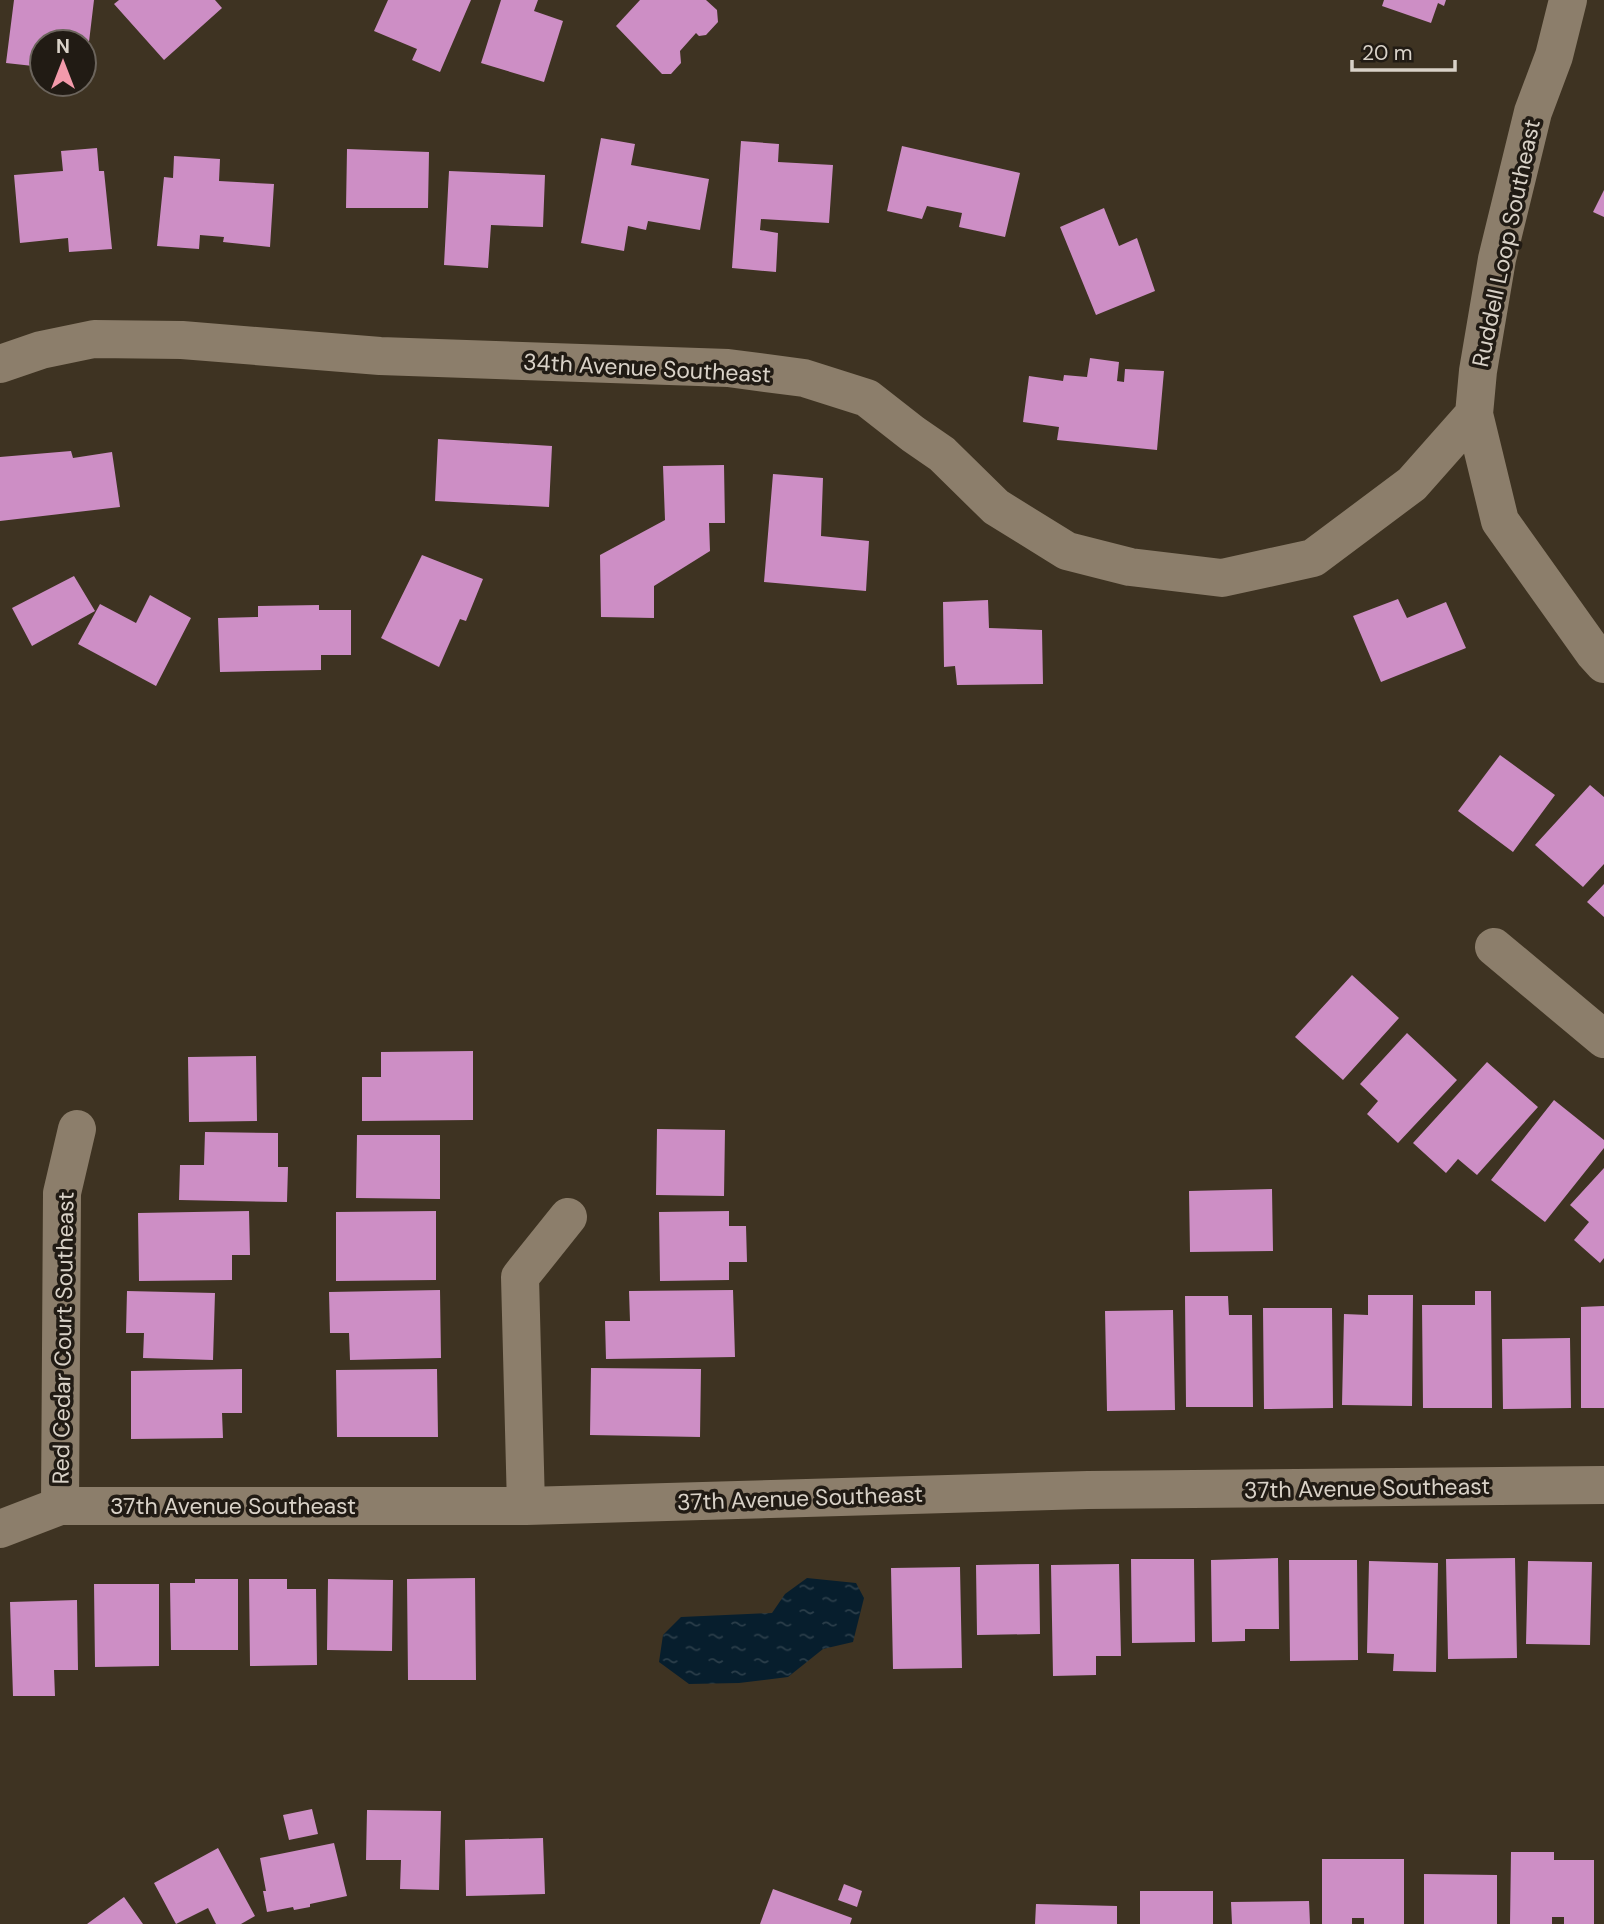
<svg xmlns="http://www.w3.org/2000/svg" width="1604" height="1924" font-family="'DM Sans',sans-serif">
  <style>
    .water { fill: url(#water-ripples) }
    .building { fill: #cd8ec5 }
    .lines { fill: none; stroke-linecap: round; stroke-linejoin: round }
    .minor { stroke: #8c7e6b; stroke-width: 38 }
    .labels { text-anchor: middle; dominant-baseline: central; stroke-width: 7; stroke-linejoin: round; paint-order: stroke }
    .street-label { font-size: 23px; fill: #d9d2c8; stroke: #211b14 }
  </style>
  <defs>
    <pattern id="water-ripples" width="26" height="14" patternUnits="userSpaceOnUse" patternTransform="scale(1.75)"><rect width="26" height="14" fill="#071e2d"/><path d="M2 4q2-2 4 0t4 0M15 11q2-2 4 0t4 0" fill="none" stroke="#2b3e4a"/></pattern>
  </defs>
  <rect width="100%" height="100%" fill="#3e3322"/>
  <path class="water" d="M807,1578L856,1583L864,1598L853,1642L823,1649L788,1677L739,1683L689,1684L659,1662L663,1635L681,1617L772,1613L785,1594Z"/>
  <path class="building" d="M14,0H94L86,67H84V42H42V67L6,63Z
    M119,0H215L222,8L164,60L114,4Z
    M388,0H471L440,72L412,60L417,49L374,31Z
    M501,0H538L534,11L563,21L544,82L481,63Z
    M640,0H706L717,10L718,22L706,35L699,36L696,33L680,51L681,63L671,74H662L616,26Z
    M1384,0H1446L1444,6L1438,3L1431,23L1382,6Z
    M601,138L635,144L631,165L709,179L700,230L648,221L646,230L628,226L624,251L581,243Z
    M741,141L779,144L778,162L833,165L829,223L761,219L760,230L778,233L776,272L732,268Z
    M902,146L1020,173L1005,237L959,227L962,213L927,206L922,219L887,211Z
    M97,148L99,171H104L112,249L69,252L68,238L20,243L14,175L63,171L61,151Z
    M347,149L429,152L428,208H346Z
    M174,156L220,159L219,181L274,184L270,247L223,242L224,237L200,235L199,249L157,246L164,177L173,178Z
    M449,171L545,175L543,227L491,225L488,268L444,265Z
    M1604,190V217L1593,212Z
    M1104,208L1119,246L1137,238L1155,291L1096,315L1060,227Z
    M1090,358L1119,362L1117,381L1124,382L1125,369L1164,371L1157,450L1057,440L1059,427L1023,422L1029,376L1063,381L1064,375L1087,377Z
    M438,439L552,446L549,507L435,501Z
    M71,451L73,458L112,452L120,507L0,521V457Z
    M724,465L725,523H709L710,551L654,586V618L601,617L600,555L665,520L663,466Z
    M773,474L823,478L821,536L869,541L866,591L764,582Z
    M422,555L483,579L466,621L460,619L439,667L381,638Z
    M74,576L95,611L32,646L12,608Z
    M150,595L191,618L156,686L78,644L100,604L136,623Z
    M1398,599L1407,618L1446,602L1466,648L1381,682L1353,616Z
    M988,600L989,628L1042,630L1043,684L957,685L955,666L944,667L943,602Z
    M319,605V610H351V655H321V670L220,672L218,618L258,617V606Z
    M1500,755L1555,795L1513,852L1458,811Z
    M1590,785L1604,797V864L1583,887L1535,845Z
    M1604,884V917L1587,902Z
    M1352,975L1399,1018L1343,1080L1295,1037Z
    M1407,1033L1457,1080L1398,1143L1367,1114L1378,1101L1360,1084Z
    M473,1051V1120L362,1121V1077H381V1052Z
    M256,1056L257,1121L189,1122L188,1057Z
    M1487,1062L1538,1107L1477,1175L1458,1159L1446,1173L1413,1143Z
    M1554,1100L1604,1140V1148L1545,1222L1491,1180Z
    M657,1129L725,1130L724,1196L656,1195Z
    M205,1132L278,1133V1167H288L287,1202L179,1200L180,1165H204Z
    M357,1135H440V1199L356,1198Z
    M1604,1168V1258L1600,1263L1574,1240L1589,1222L1570,1205Z
    M1272,1189L1273,1251L1190,1252L1189,1191Z
    M249,1211L250,1255H232V1280L139,1281L138,1213Z
    M436,1211V1280L336,1281V1212Z
    M729,1211V1226H746L747,1262H729V1280L660,1281L659,1212Z
    M440,1290L441,1358L350,1360L349,1333H330L329,1292Z
    M733,1290L735,1357L606,1359L605,1321H630L629,1291Z
    M127,1291L215,1293L213,1360L143,1358L144,1333H126Z
    M1475,1291H1491L1492,1408H1423L1422,1305H1475Z
    M1368,1295H1413L1412,1406L1342,1405L1344,1314L1368,1315Z
    M1185,1296H1228L1229,1315H1252L1253,1407H1186Z
    M1604,1306V1408H1581V1307Z
    M1263,1308H1332L1333,1408L1264,1409Z
    M1173,1310L1175,1410L1107,1411L1105,1311Z
    M1570,1338L1571,1408L1503,1409L1502,1339Z
    M591,1368L701,1369L700,1437L590,1435Z
    M242,1369V1413H222L223,1438L131,1439V1371Z
    M437,1369L438,1437H337L336,1370Z
    M1278,1558L1279,1629H1245V1641L1212,1642L1211,1560Z
    M1515,1558L1517,1658L1448,1659L1446,1559Z
    M1131,1559H1194L1195,1642L1132,1643Z
    M1289,1560H1357L1358,1660L1290,1661Z
    M1369,1561L1438,1563L1436,1672L1393,1671L1394,1654L1367,1653Z
    M1528,1561L1592,1562L1590,1645L1526,1644Z
    M1039,1564L1040,1634L977,1635L976,1565Z
    M1119,1564L1121,1656H1096V1675L1053,1676L1051,1565Z
    M960,1567L962,1668L893,1669L891,1568Z
    M475,1578L476,1680H408L407,1579Z
    M195,1579H238V1650H171L170,1583H195Z
    M249,1579H287V1589H316L317,1665L250,1666Z
    M328,1579L393,1580L392,1651L327,1650Z
    M94,1584H159V1666L95,1667Z
    M77,1600L78,1670H54L55,1696H13L10,1602Z
    M312,1809L318,1834L289,1840L283,1815Z
    M367,1810L441,1811L439,1890L400,1889L401,1860H366Z
    M543,1838L545,1894L466,1896L465,1840Z
    M334,1843L347,1896L310,1904V1907L294,1910L293,1907L267,1912L263,1891H266L260,1858Z
    M218,1848L255,1916L241,1924H216L208,1908L176,1924L154,1883Z
    M1511,1852H1554V1860H1594V1924H1564V1917H1552V1924H1510Z
    M1322,1859H1404V1924H1364V1918H1352V1924H1322Z
    M1424,1874L1497,1875V1924H1424Z
    M844,1884L862,1891L857,1907L838,1900Z
    M773,1889L852,1918L850,1924H760Z
    M1140,1891H1213V1924H1140Z
    M124,1897L143,1924H87Z
    M1309,1901L1310,1924H1232L1231,1902Z
    M1036,1904L1117,1906V1924H1035Z"/>
  <g class="lines">
    <path class="minor" d="M1568,0L1554,56L1533,112L1497,259L1478,371L1474,414L1500,521L1594,653L1604,664
      M0,364L41,350L94,339L182,340L380,356L728,368L804,378L867,398L913,434L942,454L996,507L1067,551L1130,567L1222,578L1313,558L1412,484L1474,414
      M1494,947L1604,1039
      M60,1506L62,1193L77,1129
      M526,1506L520,1277L568,1217
      M0,1529L60,1506H526L1088,1490L1604,1485"/>
  </g>
  <g class="labels">
    <g class="street-label">
      <text transform="translate(1506 243) rotate(-78)">Ruddell Loop Southeast</text>
      <text transform="translate(647 368) rotate(3)">34th Avenue Southeast</text>
      <text transform="translate(63 1338) rotate(-89)">Red Cedar Court Southeast</text>
      <text transform="translate(1367 1488) rotate(-1)">37th Avenue Southeast</text>
      <text transform="translate(800 1498) rotate(-2)">37th Avenue Southeast</text>
      <text x="233" y="1506">37th Avenue Southeast</text>
    </g>
  </g>
  <g transform="translate(63 63)"><circle r="33" fill="#211b14" stroke="#6b645c" stroke-width="2"/>
  <path d="M0-5L12 26L0 18L-12 26Z" fill="#f39aab"/>
  <text y="-10" font-size="19" font-weight="bold" text-anchor="middle" fill="#d9d2c8">N</text>
  </g>
  <path d="M1352 60v10h103v-10" fill="none" stroke="#d9d2c8" stroke-width="3.5"/>
  <text x="1362" y="60" font-size="21" fill="#d9d2c8" stroke="#211b14" stroke-width="5" paint-order="stroke">20 m</text>
</svg>
